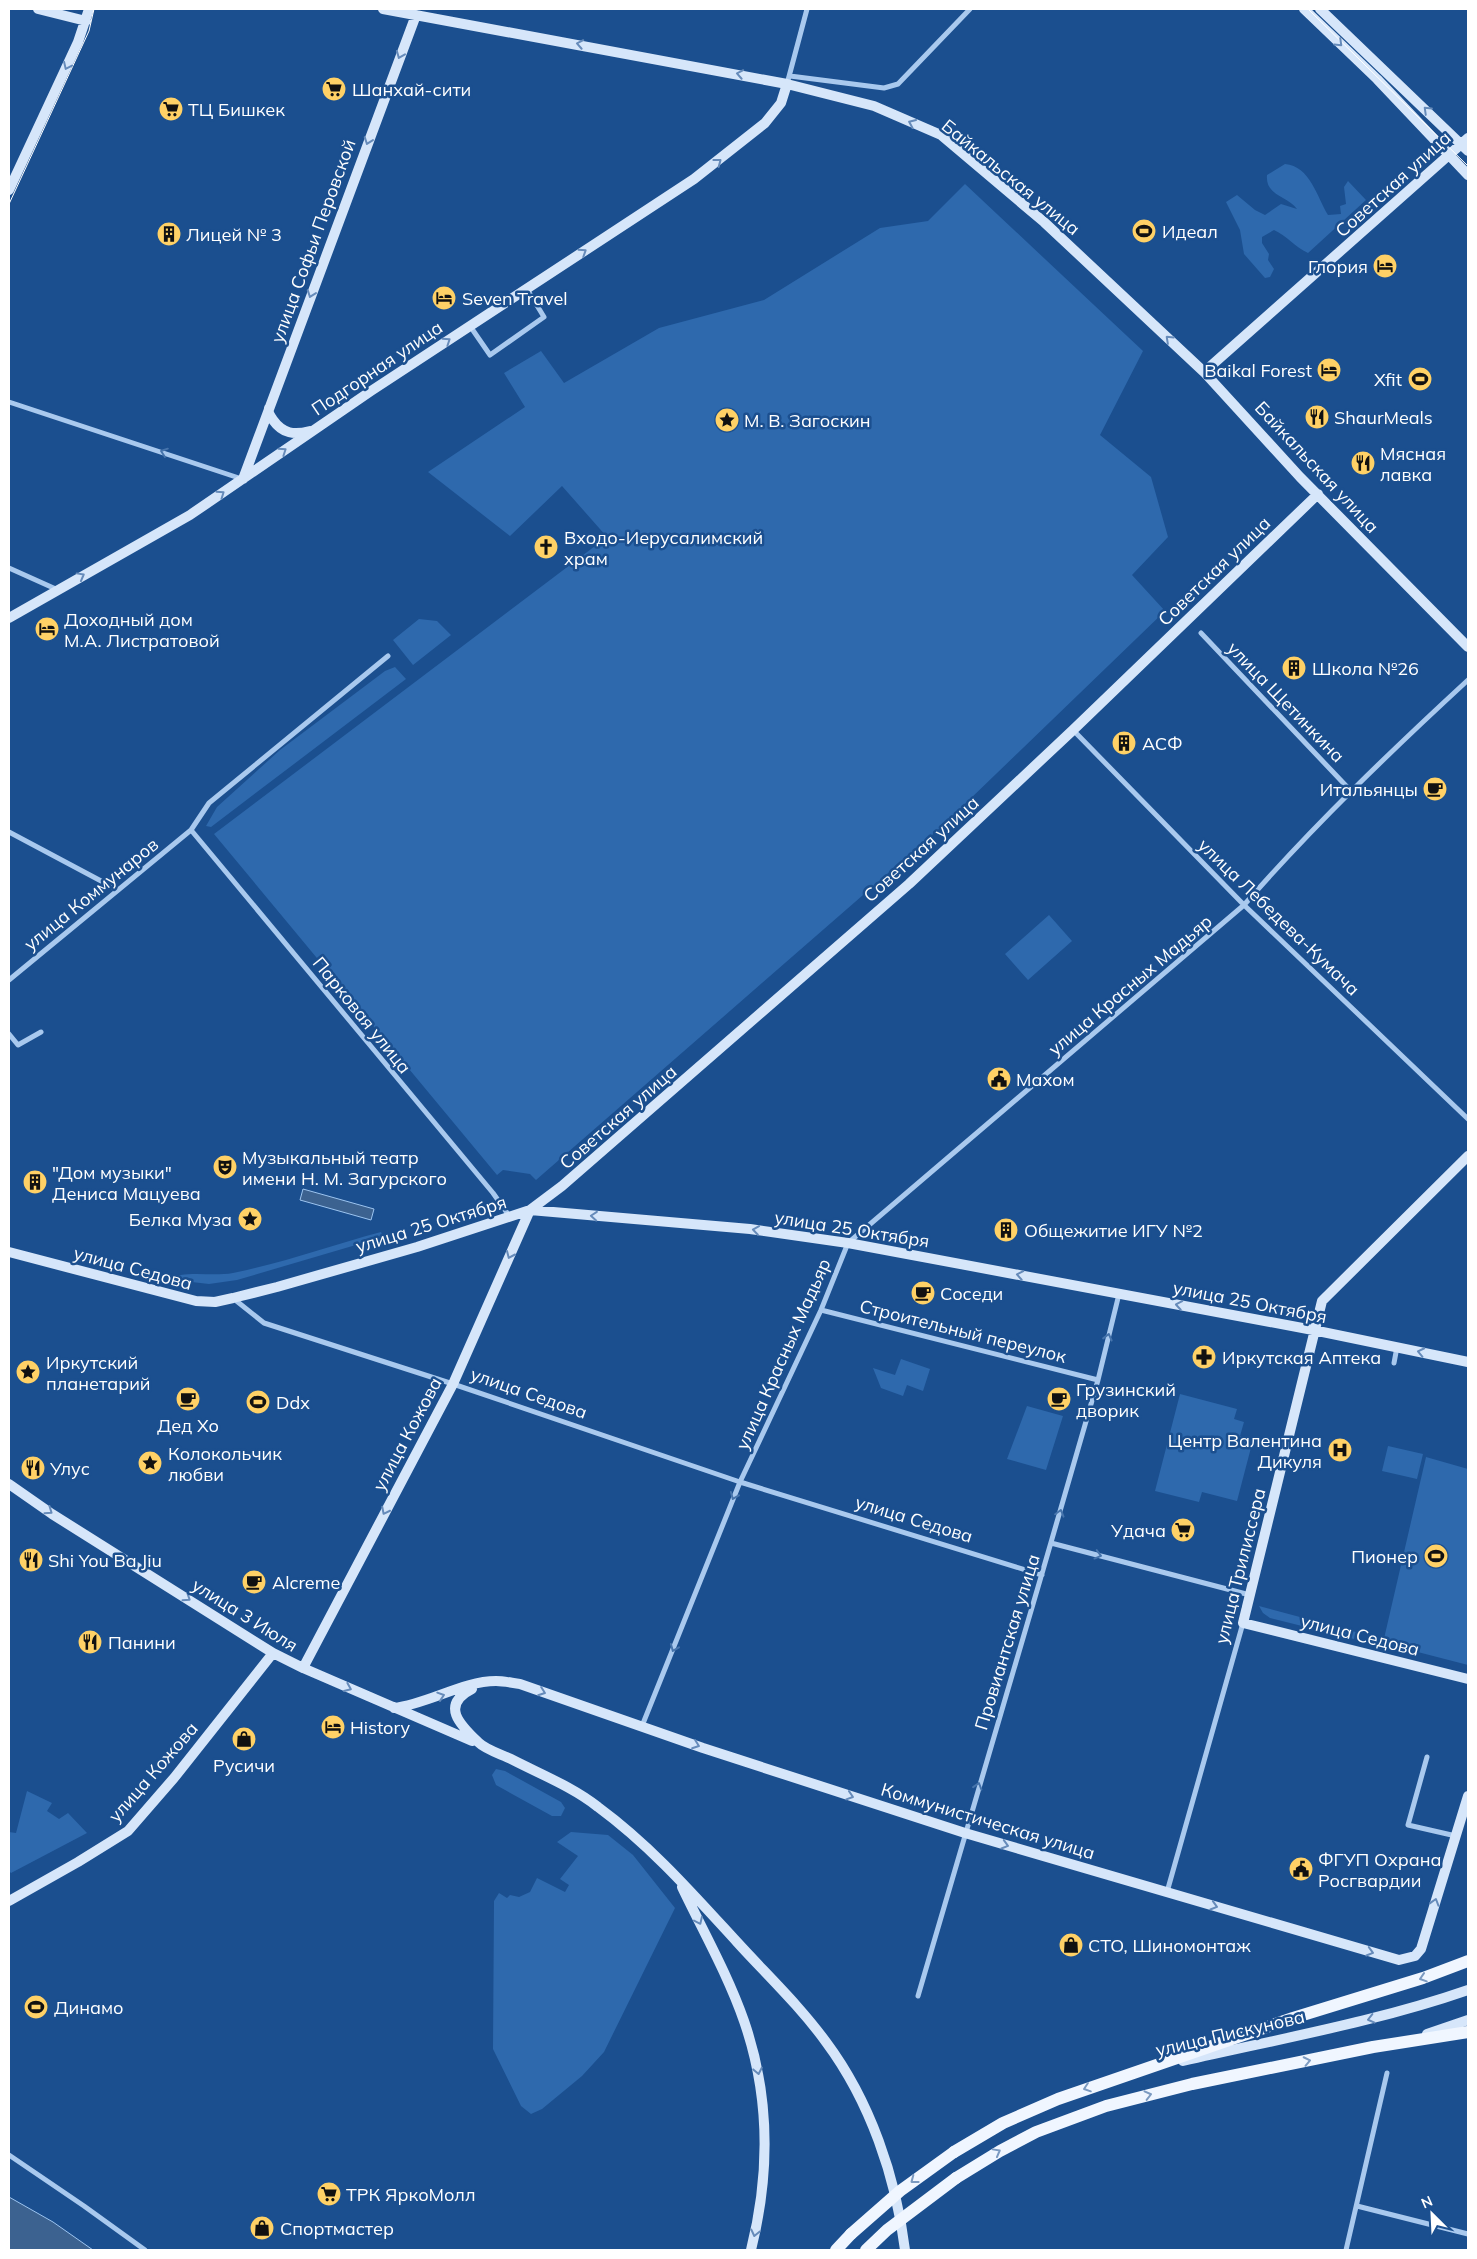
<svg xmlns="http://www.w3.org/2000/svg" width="1477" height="2259" font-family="Mulish,sans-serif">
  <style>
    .green { fill: #2e69ad }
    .water { fill: #3c6290; stroke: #9cc4f0 }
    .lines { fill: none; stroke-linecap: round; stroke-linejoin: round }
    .street { stroke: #a9c9ee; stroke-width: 5 }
    .secondary { stroke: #d6e6fa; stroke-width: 10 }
    .primary { stroke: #f0f6ff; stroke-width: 12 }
    .tram { stroke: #fff; stroke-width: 1 }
    .primary-bridge { stroke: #f0f6ff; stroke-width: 12 }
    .oneway { stroke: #668bba }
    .oneway2 { stroke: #4674ac }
    .oneway3 { stroke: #7b9ac1 }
    .labels { text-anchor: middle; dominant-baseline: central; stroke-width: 5; stroke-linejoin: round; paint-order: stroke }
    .poi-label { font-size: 18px; fill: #fff; stroke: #1b4f8f; text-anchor: start }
    .street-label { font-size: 18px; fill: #fff; stroke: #1b4f8f }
  </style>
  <rect width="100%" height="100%" fill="#1b4f8f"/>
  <path class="green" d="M1285,164C1310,166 1317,197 1328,215L1341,214L1340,206L1346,204L1344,187L1348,181L1366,200L1308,253C1295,247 1287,236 1274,230L1262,237V243L1269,254L1268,260L1274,269L1270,277L1265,278L1244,254L1240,230L1226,202L1237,195L1255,210L1265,215L1281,204L1297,209C1288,196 1265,196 1267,175Z
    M965,184L1143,351L1100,435L1151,477L1168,537L1132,575L1165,611L940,828L536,1180L530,1174L503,1170L497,1175L214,834L607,537L562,486L510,536L428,472L525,407L504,373L541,351L564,383L659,328L764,300L880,228L928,221Z
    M419,619L437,621L451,635L413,665L393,640Z
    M395,667L406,679L211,827L206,826L217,807L280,750L385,671Z
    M1049,915L1072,941L1028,980L1005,954Z
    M381,1232L383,1237L237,1280L209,1284L166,1279C186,1270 212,1277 233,1273C283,1263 332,1245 381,1232Z
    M901,1359L930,1369L923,1391L907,1385L903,1396L881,1388L873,1368L895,1375Z
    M1180,1394L1237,1409L1234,1419L1244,1422L1240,1436L1253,1440L1237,1501L1202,1492L1199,1502L1155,1491Z
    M1027,1406L1063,1416L1046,1470L1007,1459Z
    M1388,1446L1423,1454L1417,1479L1382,1471Z
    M1426,1457L1468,1469V1665L1383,1643Z
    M1259,1606L1356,1632L1354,1639L1270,1618L1263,1613Z
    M496,1769L505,1771L561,1802L565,1808L561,1816H552L496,1785L492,1775Z
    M27,1791L52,1803L47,1811L59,1819L68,1813L87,1833L11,1873L9,1871V1832L16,1833Z
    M571,1832L608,1835L633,1855L675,1908L604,2052L582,2076L542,2109L531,2114L521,2106L493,2049L494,1901L499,1893L507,1898L510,1895L519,1897L530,1892L537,1878L565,1892L569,1885L560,1879L578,1856L557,1842Z"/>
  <path class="water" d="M303,1189L374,1209L371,1220L300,1200Z
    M9,2197L53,2222L93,2250H9Z"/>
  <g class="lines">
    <path class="street" d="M790,76L884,88L898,84L970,9
      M787,84L807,9
      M470,326L490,355L544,317L527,289
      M9,402L242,479
      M9,568L58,590
      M1201,633L1350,790
      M1073,730L1244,905L1468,1119
      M191,830L493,1193L510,1217
      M9,832L118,890
      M9,980L191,830L209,803L388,656
      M9,1034L18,1045L41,1032
      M234,1299L264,1323L453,1384L740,1482L1042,1575
      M821,1310L1098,1380
      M1394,1363L1397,1347
      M1051,1543L1250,1595
      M642,1726L740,1482L821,1310L848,1243L1244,905C1314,825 1390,752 1468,680
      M1427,1757L1408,1825L1456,1836
      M1167,1892L1243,1623
      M918,1996L1043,1570L1098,1380L1119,1294
      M9,2155L84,2206L145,2250
      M1357,2206L1468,2234
      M1346,2250L1387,2073"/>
    <path class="secondary" d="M38,9L86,21
      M383,9L787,84L874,106L941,135L1044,222L1204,372L1300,477L1468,647
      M1304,9L1377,79L1468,175
      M1320,9L1468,151
      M9,190L78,42L89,9
      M1204,372L1468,138
      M269,408C268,414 270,415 273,420C283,434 294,435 310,431
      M243,479L416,15
      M9,618L190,515L371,391L694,179L765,123L781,103L787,84
      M1468,1156L1322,1301L1243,1623L1468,1679
      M9,1252L196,1301L215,1302L233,1298L277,1287L417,1247L530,1210L750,1229L848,1243L1313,1330L1468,1362
      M9,1484L52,1514L273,1653L303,1668L472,1741
      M303,1668L453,1384L530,1210L562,1186L909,884L1073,730L1318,494
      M472,1689C440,1705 460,1725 478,1742C486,1750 501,1754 511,1759C540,1774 573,1787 598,1807C651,1846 693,1894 737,1942C767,1975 800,2006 826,2042C870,2101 896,2177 905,2250
      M394,1708C428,1704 463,1681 496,1681C504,1681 512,1683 520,1684L703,1748L965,1833L1399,1960L1415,1956L1421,1949L1468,1796
      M682,1887C703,1931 728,1975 744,2021C770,2096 770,2174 751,2250
      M9,1901L78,1862L128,1831L174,1778L273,1653
      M1427,2034L1468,2020
      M1183,2061C1278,2039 1376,2022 1468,1990"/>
    <path class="primary" d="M954,2152L1003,2123L1058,2099L1293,2018L1423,1978L1468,1961
      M956,2178L1000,2151L1036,2132L1106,2106L1192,2084L1373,2047L1468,2032
      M836,2250L851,2234"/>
    <path class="tram" d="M396,9H415
      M1308,9L1468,166
      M9,204L89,31L94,9"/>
    <path class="primary-bridge" d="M851,2234L900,2191L954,2152
      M866,2250L887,2230L956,2178"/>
  </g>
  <defs><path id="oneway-chevron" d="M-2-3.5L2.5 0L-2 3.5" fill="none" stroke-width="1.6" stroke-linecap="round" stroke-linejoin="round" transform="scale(1.25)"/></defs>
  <g class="oneway">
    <use href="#oneway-chevron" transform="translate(1339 43) rotate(44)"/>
    <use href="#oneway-chevron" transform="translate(580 44) rotate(-169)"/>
    <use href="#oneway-chevron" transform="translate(400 55) rotate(112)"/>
    <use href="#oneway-chevron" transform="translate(67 66) rotate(115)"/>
    <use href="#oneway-chevron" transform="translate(740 74) rotate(-169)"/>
    <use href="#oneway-chevron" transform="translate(1427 110) rotate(-136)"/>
    <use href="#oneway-chevron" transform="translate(912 123) rotate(-156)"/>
    <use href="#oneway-chevron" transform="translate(368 141) rotate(110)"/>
    <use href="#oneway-chevron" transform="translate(718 162) rotate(-37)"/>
    <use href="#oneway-chevron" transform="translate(583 252) rotate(-33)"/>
    <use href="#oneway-chevron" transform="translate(311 294) rotate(110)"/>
    <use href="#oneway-chevron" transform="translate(1169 339) rotate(-137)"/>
    <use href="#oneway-chevron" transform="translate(447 341) rotate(-34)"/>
    <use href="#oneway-chevron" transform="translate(283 451) rotate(-34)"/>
    <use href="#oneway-chevron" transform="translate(221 494) rotate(-35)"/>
    <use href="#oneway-chevron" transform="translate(81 576) rotate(-29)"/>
    <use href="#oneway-chevron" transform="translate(594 1216) rotate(-175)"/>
    <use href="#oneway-chevron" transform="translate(756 1230) rotate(-172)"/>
    <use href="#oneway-chevron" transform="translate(510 1255) rotate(114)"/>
    <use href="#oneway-chevron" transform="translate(1020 1275) rotate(-169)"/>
    <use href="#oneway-chevron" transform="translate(1179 1305) rotate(-170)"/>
    <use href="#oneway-chevron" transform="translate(1421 1352) rotate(-168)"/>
    <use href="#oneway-chevron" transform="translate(49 1511) rotate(35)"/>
    <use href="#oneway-chevron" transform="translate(385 1511) rotate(117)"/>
    <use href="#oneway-chevron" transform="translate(187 1598) rotate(33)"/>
    <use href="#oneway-chevron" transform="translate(348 1688) rotate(23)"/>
    <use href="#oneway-chevron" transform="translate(542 1692) rotate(20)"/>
    <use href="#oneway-chevron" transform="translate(441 1696) rotate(-18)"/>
    <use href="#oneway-chevron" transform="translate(696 1745) rotate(20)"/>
    <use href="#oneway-chevron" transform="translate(850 1796) rotate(18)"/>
    <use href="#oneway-chevron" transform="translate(1005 1845) rotate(16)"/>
    <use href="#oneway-chevron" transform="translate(1435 1902) rotate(-73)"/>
    <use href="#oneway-chevron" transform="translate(1214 1906) rotate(17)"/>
    <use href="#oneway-chevron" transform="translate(699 1921) rotate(65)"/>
    <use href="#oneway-chevron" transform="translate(1370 1952) rotate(16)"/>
    <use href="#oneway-chevron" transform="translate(1371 2019) rotate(166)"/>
    <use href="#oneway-chevron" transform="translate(758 2071) rotate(79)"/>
    <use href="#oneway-chevron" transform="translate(755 2233) rotate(103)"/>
  </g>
  <g class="oneway2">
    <use href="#oneway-chevron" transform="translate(164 452) rotate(-161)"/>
    <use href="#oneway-chevron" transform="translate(1108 1337) rotate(-76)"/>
    <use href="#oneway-chevron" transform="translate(734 1496) rotate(112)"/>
    <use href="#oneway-chevron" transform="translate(1060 1513) rotate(-74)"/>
    <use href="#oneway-chevron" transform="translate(1098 1555) rotate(15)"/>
    <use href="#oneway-chevron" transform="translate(674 1648) rotate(112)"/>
    <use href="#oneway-chevron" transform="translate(978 1786) rotate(-73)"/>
  </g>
  <g class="oneway3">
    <use href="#oneway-chevron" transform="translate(1423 1978) rotate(162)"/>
    <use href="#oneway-chevron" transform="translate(1307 2061) rotate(-12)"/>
    <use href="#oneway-chevron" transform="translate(1087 2088) rotate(161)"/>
    <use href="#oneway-chevron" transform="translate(1148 2095) rotate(-14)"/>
    <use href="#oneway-chevron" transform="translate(997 2152) rotate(-29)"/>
    <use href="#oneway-chevron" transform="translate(914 2180) rotate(143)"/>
  </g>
  <defs>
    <symbol id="supermarket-disc" viewBox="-11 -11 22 22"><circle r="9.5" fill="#ffd166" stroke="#1b4f8f"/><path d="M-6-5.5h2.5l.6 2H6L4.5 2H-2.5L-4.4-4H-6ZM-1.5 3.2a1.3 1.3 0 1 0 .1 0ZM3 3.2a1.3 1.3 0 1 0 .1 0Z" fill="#111"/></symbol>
    <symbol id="stadium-disc" viewBox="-11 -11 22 22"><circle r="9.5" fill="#ffd166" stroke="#1b4f8f"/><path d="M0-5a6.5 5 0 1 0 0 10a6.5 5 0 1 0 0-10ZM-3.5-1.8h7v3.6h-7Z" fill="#111"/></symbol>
    <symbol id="building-disc" viewBox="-11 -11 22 22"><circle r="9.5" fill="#ffd166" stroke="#1b4f8f"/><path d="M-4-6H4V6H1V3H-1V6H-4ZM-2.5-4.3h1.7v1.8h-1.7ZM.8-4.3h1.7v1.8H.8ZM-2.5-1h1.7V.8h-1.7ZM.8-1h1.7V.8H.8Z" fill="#111"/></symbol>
    <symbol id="hotel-disc" viewBox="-11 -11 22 22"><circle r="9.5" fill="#ffd166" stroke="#1b4f8f"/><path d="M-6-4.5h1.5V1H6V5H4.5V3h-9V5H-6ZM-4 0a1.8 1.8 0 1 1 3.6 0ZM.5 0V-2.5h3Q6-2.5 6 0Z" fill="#111"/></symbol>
    <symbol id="restaurant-disc" viewBox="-11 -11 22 22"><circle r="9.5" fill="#ffd166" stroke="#1b4f8f"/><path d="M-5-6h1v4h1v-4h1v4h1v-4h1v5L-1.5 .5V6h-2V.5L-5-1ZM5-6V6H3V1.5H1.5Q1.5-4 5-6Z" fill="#111"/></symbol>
    <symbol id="sight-disc" viewBox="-11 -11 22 22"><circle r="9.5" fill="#ffd166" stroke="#1b4f8f"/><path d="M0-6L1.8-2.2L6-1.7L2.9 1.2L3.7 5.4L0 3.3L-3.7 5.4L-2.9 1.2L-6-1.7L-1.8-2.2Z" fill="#111"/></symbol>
    <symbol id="church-disc" viewBox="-11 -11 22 22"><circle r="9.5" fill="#ffd166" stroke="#1b4f8f"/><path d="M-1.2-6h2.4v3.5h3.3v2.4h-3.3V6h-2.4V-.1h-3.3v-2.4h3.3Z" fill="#111"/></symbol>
    <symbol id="cafe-disc" viewBox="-11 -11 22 22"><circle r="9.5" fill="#ffd166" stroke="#1b4f8f"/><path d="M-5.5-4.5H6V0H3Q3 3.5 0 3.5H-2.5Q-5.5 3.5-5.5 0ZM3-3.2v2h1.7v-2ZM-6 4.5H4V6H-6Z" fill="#111"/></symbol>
    <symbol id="civic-disc" viewBox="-11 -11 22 22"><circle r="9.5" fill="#ffd166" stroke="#1b4f8f"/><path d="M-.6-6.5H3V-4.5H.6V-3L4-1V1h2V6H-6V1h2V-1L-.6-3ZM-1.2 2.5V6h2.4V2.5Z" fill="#111"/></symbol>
    <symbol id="theatre-disc" viewBox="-11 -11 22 22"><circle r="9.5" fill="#ffd166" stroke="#1b4f8f"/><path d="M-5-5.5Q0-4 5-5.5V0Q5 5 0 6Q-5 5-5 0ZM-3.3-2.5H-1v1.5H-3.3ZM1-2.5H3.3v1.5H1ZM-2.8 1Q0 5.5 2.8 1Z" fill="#111"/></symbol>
    <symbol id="pharmacy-disc" viewBox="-11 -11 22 22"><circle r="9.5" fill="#ffd166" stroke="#1b4f8f"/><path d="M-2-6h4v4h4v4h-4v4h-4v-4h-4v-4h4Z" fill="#111"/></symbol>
    <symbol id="hospital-disc" viewBox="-11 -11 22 22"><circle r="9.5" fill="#ffd166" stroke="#1b4f8f"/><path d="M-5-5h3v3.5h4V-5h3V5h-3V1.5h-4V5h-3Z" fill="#111"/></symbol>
    <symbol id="shop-disc" viewBox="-11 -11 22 22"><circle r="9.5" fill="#ffd166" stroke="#1b4f8f"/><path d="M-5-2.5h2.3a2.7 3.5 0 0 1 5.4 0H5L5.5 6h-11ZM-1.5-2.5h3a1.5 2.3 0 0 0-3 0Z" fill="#111"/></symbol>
  </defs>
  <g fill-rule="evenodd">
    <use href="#supermarket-disc" x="320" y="75" width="28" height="28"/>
    <use href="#supermarket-disc" x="157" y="95" width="28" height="28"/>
    <use href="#stadium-disc" x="1130" y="217" width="28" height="28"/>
    <use href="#building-disc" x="155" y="220" width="28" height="28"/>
    <use href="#hotel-disc" x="1371" y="252" width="28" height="28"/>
    <use href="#hotel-disc" x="430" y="284" width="28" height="28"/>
    <use href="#hotel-disc" x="1315" y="356" width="28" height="28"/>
    <use href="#stadium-disc" x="1406" y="365" width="28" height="28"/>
    <use href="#restaurant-disc" x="1303" y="403" width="28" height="28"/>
    <use href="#sight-disc" x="713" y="406" width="28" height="28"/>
    <use href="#restaurant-disc" x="1349" y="449" width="28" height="28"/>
    <use href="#church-disc" x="532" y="533" width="28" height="28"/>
    <use href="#hotel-disc" x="33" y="615" width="28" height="28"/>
    <use href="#building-disc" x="1280" y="654" width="28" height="28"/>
    <use href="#building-disc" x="1110" y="729" width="28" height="28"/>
    <use href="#cafe-disc" x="1421" y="775" width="28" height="28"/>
    <use href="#civic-disc" x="985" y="1065" width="28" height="28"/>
    <use href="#theatre-disc" x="211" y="1153" width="28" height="28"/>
    <use href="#building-disc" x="21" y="1168" width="28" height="28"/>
    <use href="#sight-disc" x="236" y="1205" width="28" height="28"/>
    <use href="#building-disc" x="992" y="1216" width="28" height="28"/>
    <use href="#cafe-disc" x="909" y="1279" width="28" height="28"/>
    <use href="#pharmacy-disc" x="1190" y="1343" width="28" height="28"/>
    <use href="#sight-disc" x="14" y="1358" width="28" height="28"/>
    <use href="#cafe-disc" x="174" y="1385" width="28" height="28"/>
    <use href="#cafe-disc" x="1045" y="1385" width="28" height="28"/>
    <use href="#stadium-disc" x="244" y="1388" width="28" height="28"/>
    <use href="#hospital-disc" x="1326" y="1436" width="28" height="28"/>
    <use href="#sight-disc" x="136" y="1449" width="28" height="28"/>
    <use href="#restaurant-disc" x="19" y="1454" width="28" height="28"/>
    <use href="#supermarket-disc" x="1169" y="1516" width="28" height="28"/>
    <use href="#stadium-disc" x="1422" y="1542" width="28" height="28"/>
    <use href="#restaurant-disc" x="17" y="1546" width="28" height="28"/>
    <use href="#cafe-disc" x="240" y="1568" width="28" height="28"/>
    <use href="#restaurant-disc" x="76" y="1628" width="28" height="28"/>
    <use href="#hotel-disc" x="319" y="1713" width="28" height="28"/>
    <use href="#shop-disc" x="230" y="1725" width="28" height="28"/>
    <use href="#civic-disc" x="1287" y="1855" width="28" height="28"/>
    <use href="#shop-disc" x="1057" y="1931" width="28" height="28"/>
    <use href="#stadium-disc" x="22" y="1993" width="28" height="28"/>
    <use href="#supermarket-disc" x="315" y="2180" width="28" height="28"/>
    <use href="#shop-disc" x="248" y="2214" width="28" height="28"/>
  </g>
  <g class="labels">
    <g class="poi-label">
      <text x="352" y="89">Шанхай-сити</text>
      <text x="188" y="109">ТЦ Бишкек</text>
      <text x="1162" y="231">Идеал</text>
      <text x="186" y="234">Лицей № 3</text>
      <text x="1368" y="266" text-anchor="end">Глория</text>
      <text x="462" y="298">Seven Travel</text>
      <text x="1312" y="370" text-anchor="end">Baikal Forest</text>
      <text x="1402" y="379" text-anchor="end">Xfit</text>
      <text x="1334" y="417">ShaurMeals</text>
      <text x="744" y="420">М. В. Загоскин</text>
      <text x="1380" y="453">Мясная<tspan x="1380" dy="21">лавка</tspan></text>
      <text x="564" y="537">Входо-Иерусалимский<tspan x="564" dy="21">храм</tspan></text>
      <text x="64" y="619">Доходный дом<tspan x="64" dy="21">М.А. Листратовой</tspan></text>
      <text x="1312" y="668">Школа №26</text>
      <text x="1142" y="743">АСФ</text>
      <text x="1418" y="789" text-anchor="end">Итальянцы</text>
      <text x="1016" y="1079">Махом</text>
      <text x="242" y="1157">Музыкальный театр<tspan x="242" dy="21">имени Н. М. Загурского</tspan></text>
      <text x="52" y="1172">"Дом музыки"<tspan x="52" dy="21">Дениса Мацуева</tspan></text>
      <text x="232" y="1219" text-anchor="end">Белка Муза</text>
      <text x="1024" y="1230">Общежитие ИГУ №2</text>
      <text x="940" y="1293">Соседи</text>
      <text x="1222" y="1357">Иркутская Аптека</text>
      <text x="46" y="1362">Иркутский<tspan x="46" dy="21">планетарий</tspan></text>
      <text x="1076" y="1389">Грузинский<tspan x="1076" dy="21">дворик</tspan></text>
      <text x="276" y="1402">Ddx</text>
      <text x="188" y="1425" text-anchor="middle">Дед Хо</text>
      <text x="1322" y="1440" text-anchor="end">Центр Валентина<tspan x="1322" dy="21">Дикуля</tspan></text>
      <text x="168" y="1453">Колокольчик<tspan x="168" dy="21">любви</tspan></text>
      <text x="50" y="1468">Улус</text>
      <text x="1166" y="1530" text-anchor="end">Удача</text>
      <text x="1418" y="1556" text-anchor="end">Пионер</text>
      <text x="48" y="1560">Shi You Ba Jiu</text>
      <text x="272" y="1582">Alcreme</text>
      <text x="108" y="1642">Панини</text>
      <text x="350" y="1727">History</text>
      <text x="244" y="1765" text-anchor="middle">Русичи</text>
      <text x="1318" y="1859">ФГУП Охрана<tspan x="1318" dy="21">Росгвардии</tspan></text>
      <text x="1088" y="1945">СТО, Шиномонтаж</text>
      <text x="54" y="2007">Динамо</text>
      <text x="346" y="2194">ТРК ЯркоМолл</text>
      <text x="280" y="2228">Спортмастер</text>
    </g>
    <g class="street-label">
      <text transform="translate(1011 177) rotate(39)">Байкальская улица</text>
      <text transform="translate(1393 184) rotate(-42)">Советская улица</text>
      <text transform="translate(313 241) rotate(-70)">улица Софьи Перовской</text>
      <text transform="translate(377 368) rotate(-34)">Подгорная улица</text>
      <text transform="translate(1317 467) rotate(47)">Байкальская улица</text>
      <text transform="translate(1214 571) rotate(-44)">Советская улица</text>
      <text transform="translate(1286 702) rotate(46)">улица Щетинкина</text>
      <text transform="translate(921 849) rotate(-42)">Советская улица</text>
      <text transform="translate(91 894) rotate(-39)">улица Коммунаров</text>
      <text transform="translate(1279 917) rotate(44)">улица Лебедева-Кумача</text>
      <text transform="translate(1130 985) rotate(-40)">улица Красных Мадьяр</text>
      <text transform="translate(362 1015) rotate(51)">Парковая улица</text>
      <text transform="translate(618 1117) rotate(-41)">Советская улица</text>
      <text transform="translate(431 1224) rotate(-17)">улица 25 Октября</text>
      <text transform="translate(852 1229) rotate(9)">улица 25 Октября</text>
      <text transform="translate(133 1268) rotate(15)">улица Седова</text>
      <text transform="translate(1250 1302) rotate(11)">улица 25 Октября</text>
      <text transform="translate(963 1331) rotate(14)">Строительный переулок</text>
      <text transform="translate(783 1354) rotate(-66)">улица Красных Мадьяр</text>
      <text transform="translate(529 1393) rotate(19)">улица Седова</text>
      <text transform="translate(407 1434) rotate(-62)">улица Кожова</text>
      <text transform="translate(914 1519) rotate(17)">улица Седова</text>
      <text transform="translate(1240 1566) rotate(-76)">улица Трилиссера</text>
      <text transform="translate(245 1615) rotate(32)">улица 3 Июля</text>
      <text transform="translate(1360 1635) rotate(14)">улица Седова</text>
      <text transform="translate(1007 1642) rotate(-73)">Провиантская улица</text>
      <text transform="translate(153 1772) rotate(-49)">улица Кожова</text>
      <text transform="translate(988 1821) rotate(17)">Коммунистическая улица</text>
      <text transform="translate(1230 2033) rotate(-13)">улица Пискунова</text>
    </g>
  </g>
  <rect width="1477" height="2259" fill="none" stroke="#ffffff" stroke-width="20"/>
  <g transform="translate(1432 2214) rotate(336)" stroke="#1b4f8f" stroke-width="4" paint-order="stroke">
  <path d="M0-4L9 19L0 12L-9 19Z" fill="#ffffff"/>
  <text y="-8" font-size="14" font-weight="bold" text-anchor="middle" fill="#ffffff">N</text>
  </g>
</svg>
